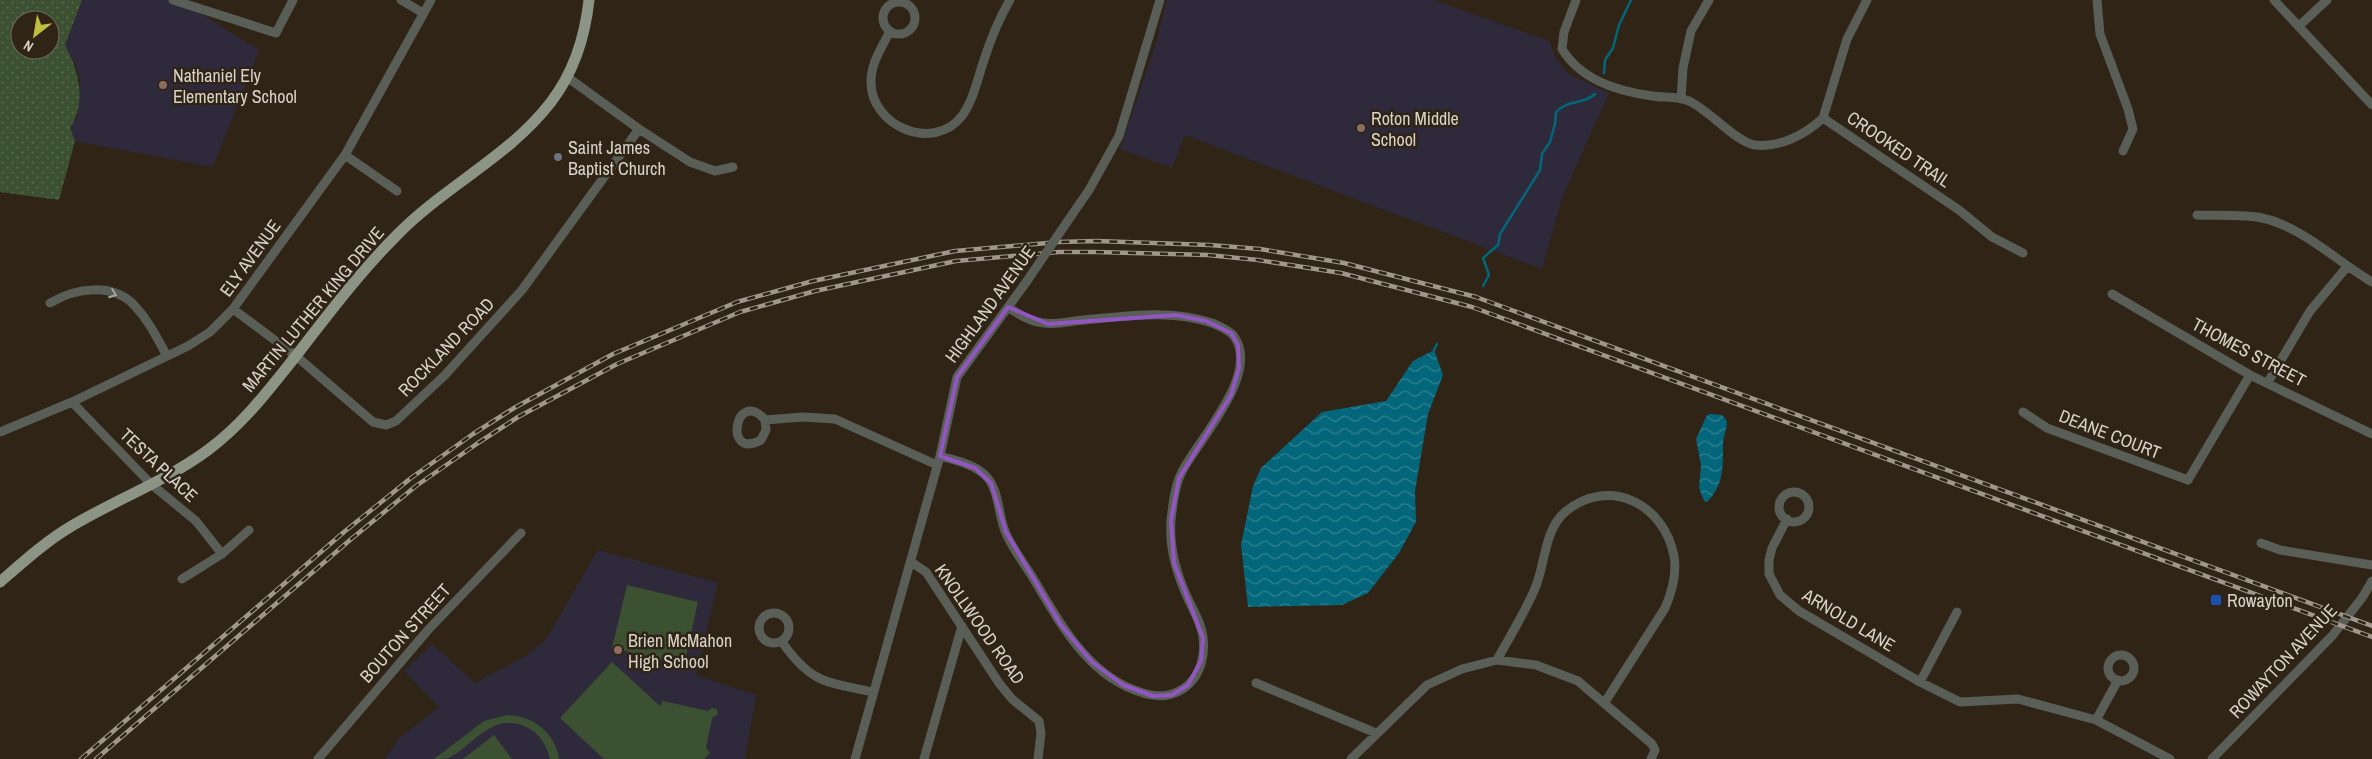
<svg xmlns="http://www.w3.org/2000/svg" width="2372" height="759" font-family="'Archivo Narrow',sans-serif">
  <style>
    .education { fill: #2f2a3b }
    .grass { fill: #3c5131 }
    .park { fill: url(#park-dots); fill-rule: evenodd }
    .water { fill: url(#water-waves) }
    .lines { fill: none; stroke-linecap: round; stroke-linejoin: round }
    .stream { stroke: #03667a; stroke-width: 2.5 }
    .minor { stroke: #595e56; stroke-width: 9 }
    .major { stroke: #8c9585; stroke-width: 11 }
    .rail-casing { stroke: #9f978c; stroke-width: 4.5 }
    .rail { stroke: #2f2416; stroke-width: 2.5; stroke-dasharray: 8; stroke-linecap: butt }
    .minor-bridge { stroke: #595e56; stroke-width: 9 }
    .oneway { stroke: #a6a49b }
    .marked { fill: none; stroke: #9256c2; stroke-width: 4; stroke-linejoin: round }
    .education-dot { fill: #8d6e63; stroke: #2f2416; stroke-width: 2 }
    .worship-dot { fill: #6b7280; stroke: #2f2416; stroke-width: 2 }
    .transit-dot { fill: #1a4fb4; stroke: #2f2416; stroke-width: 2 }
    .labels { text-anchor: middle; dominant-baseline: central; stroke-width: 5; stroke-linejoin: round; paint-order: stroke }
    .poi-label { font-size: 18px; fill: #d9d2c9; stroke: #2f2416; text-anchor: start }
    .street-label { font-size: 18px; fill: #d9d2c9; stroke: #2f2416 }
  </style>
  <defs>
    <pattern id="park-dots" width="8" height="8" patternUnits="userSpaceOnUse" patternTransform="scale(1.25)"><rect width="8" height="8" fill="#3c5131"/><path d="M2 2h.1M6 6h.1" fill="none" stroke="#58694e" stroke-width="1.8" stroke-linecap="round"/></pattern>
    <pattern id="water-waves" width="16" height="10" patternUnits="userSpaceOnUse" patternTransform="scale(1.25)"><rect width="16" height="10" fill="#03667a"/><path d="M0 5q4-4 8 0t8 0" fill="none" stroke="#338291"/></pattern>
  </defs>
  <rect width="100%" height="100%" fill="#2f2416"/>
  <path class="education" d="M82,0H179L259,50L213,167L75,141L70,128L77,117L80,81L76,66L65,45Z
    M1167,0H1434L1549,41L1556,59L1569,74L1609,93L1562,198L1542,269L1185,135L1172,168L1120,149L1156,43Z
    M598,550L718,583L696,675L756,695L745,759H385L398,739L439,707L404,671L432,644L475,683L526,656L546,639Z"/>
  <path class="grass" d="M627,585L698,602L684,665L612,648Z
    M612,662L660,706L663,701L708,711L712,708L717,709L718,714L712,718L706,748L710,753L704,759H604L560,718Z
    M507,715C533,716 555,732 559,759H550C547,746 540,734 528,728C494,710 475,744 449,758C445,759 438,759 434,759L484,721Z
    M494,735L512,759H463Z"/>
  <path class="park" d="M0,0H82L65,45C79,71 87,102 70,128L75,141L59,200L0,192ZM20,20H50V50H20Z"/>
  <path class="water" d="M1434,350L1443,375L1428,414L1415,491L1416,522L1399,553L1368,593L1342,605L1248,607L1241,545L1253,486L1261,468L1322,412L1386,401L1413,361Z
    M1710,414L1722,415L1727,421C1727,429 1723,437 1723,445C1723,466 1724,485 1707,502L1704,501L1699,488L1701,465L1696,439L1707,415Z"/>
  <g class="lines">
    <path class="stream" d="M1604,73L1605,60L1613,48L1619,25L1631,0
      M1483,286L1489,275L1483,258L1498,245L1500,234L1540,170L1542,154L1550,142L1555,124L1556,112C1568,99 1584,105 1595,94
      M1434,350L1437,344"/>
    <path class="minor" d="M173,0L276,33L293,0
      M401,0L423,13
      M1576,0L1564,32L1562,49C1581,80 1617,91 1652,96C1665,98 1677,96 1689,101C1709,110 1737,143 1755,145C1780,148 1806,134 1823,118L1959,210L1992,237L2023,253
      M2097,0L2100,34L2128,109L2133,129L2123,151
      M2274,0L2372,105
      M883 18a16 16 0 1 1 32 0a16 16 0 1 1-32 0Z
      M2299,26L2327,0
      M890,31C882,47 871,63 871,81C870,126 933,153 962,116C973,101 977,81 983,63C990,41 998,20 1010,0
      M567,77L639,129L690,162L715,171L733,167
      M1681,99L1683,68L1691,31L1709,0
      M1823,118L1847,39L1867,0
      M345,155L397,191
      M2197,215C2218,216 2242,214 2262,218C2301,226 2338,262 2372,282
      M1067,222L1089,190L1119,136L1160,0
      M2112,294L2250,375L2372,434
      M50,303C75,288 113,282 135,306C149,321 157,338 167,356
      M233,309L296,356L373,422L386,425L396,421L445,375L522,290L639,129
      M2268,382L2310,311L2346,268
      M72,402L151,484L196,521L222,554
      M2023,412L2047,428L2188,480L2250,375
      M765,420L766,430L761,440C722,461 736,386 765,420L803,417L835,419L937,465
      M0,432L72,402L188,346L210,332L233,309L345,155L431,0
      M940,456C954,460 974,464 985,475C999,488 998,514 1005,531C1011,547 1024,563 1033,578C1060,623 1088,677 1143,693C1180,705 1208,676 1203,638C1202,626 1195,613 1189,601C1177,575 1169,550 1171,520C1173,503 1175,483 1184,468C1201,437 1262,371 1233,335C1227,329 1219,326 1212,323C1171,309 1126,316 1084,320C1071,321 1057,325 1044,323C1031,322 1019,315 1008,307
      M1779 507a15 15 0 1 1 30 0a15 15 0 1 1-30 0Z
      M1787,519L1772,548L1769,560V574L1780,595L1799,611L1920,682L1960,702L2018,699L2096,720L2170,759
      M2261,543L2280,550L2372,565
      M911,562L926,572L999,683L1012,699L1039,721L1041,733L1038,759
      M182,579L222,554L249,530
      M759 628a15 15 0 1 1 30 0a15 15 0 1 1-30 0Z
      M782,642C811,683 825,682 873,692
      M2108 668a13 13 0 1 1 26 0a13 13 0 1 1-26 0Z
      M1497,660C1510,636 1526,611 1536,586C1545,563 1545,529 1565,512C1608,476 1664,503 1674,556C1677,574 1672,592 1665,608L1605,702
      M1920,682L1957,612
      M1256,683L1376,733
      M2096,720L2118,680
      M318,759L428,630L521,533
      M855,759L940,456L957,377L1027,281
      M924,759L962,626
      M1351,759L1427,685L1462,669L1497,660L1536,665L1578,681L1652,744L1655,750L1651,759
      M2212,759L2332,636L2362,598L2372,581"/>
    <path class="major" d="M0,582C22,563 45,542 70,527C115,500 166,481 208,450C243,424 268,391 295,357C327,316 359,273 396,236C443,187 509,157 551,102C574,72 585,37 589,0"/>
    <defs>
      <path id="rail" d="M81,759L344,532L411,478L473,434L514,408L613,354L737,302L813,281L955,251L1059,242L1097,241L1210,245L1260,249L1344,263L1476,297L2372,626
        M96,759L350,540L416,486L478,443L518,417L617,364L740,312L815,291L956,261L1059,252H1096L1208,255L1258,260L1341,273L1472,307L2372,637"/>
    </defs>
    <use href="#rail" class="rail-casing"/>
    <use href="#rail" class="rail"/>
    <path class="minor-bridge" d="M1027,281L1067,222"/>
  </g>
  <defs><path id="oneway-chevron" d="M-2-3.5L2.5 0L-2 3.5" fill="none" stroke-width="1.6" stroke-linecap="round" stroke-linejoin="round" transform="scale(1.25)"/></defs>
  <use class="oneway" href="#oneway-chevron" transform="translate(113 294) rotate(20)"/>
  <path class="marked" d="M1008,307L1048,324L1176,315L1206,321L1231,333L1238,345L1239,368L1231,395L1179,478L1171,520L1174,563L1203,638L1201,661L1188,685L1172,695L1153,696L1123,685L1092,662L1061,625L1006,532L991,483L975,468L940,456L957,377Z"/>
  <g class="education-dot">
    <circle cx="163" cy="85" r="5"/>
    <circle cx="1361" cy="128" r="5"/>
    <circle cx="618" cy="650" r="5"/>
  </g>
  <circle class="worship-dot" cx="558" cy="157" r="5"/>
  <rect class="transit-dot" x="2210" y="594" width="12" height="12" rx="2.5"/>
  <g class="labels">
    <g class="poi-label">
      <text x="173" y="75">Nathaniel Ely<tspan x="173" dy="21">Elementary School</tspan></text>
      <text x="1371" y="118">Roton Middle<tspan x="1371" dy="21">School</tspan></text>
      <text x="568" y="147">Saint James<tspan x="568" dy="21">Baptist Church</tspan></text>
      <text x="2227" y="600">Rowayton</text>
      <text x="628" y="640">Brien McMahon<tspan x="628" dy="21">High School</tspan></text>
    </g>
    <g class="street-label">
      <text transform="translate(1899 149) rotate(34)">CROOKED TRAIL</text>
      <text transform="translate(250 258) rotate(-54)">ELY AVENUE</text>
      <text transform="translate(990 304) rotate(-54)">HIGHLAND AVENUE</text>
      <text transform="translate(313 309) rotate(-50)">MARTIN LUTHER KING DRIVE</text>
      <text transform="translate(446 347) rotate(-46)">ROCKLAND ROAD</text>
      <text transform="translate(2249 352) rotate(28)">THOMES STREET</text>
      <text transform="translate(2110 434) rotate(21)">DEANE COURT</text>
      <text transform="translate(159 465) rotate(43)">TESTA PLACE</text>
      <text transform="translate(1849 620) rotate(31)">ARNOLD LANE</text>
      <text transform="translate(980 624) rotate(55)">KNOLLWOOD ROAD</text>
      <text transform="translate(405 633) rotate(-48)">BOUTON STREET</text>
      <text transform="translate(2283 661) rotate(-47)">ROWAYTON AVENUE</text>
    </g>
  </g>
  <g transform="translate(35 35) rotate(211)"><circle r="24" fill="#2f2416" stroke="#736a5e"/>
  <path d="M0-4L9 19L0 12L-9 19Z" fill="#c1bd40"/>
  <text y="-8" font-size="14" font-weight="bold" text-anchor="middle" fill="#d9d2c9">N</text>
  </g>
</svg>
